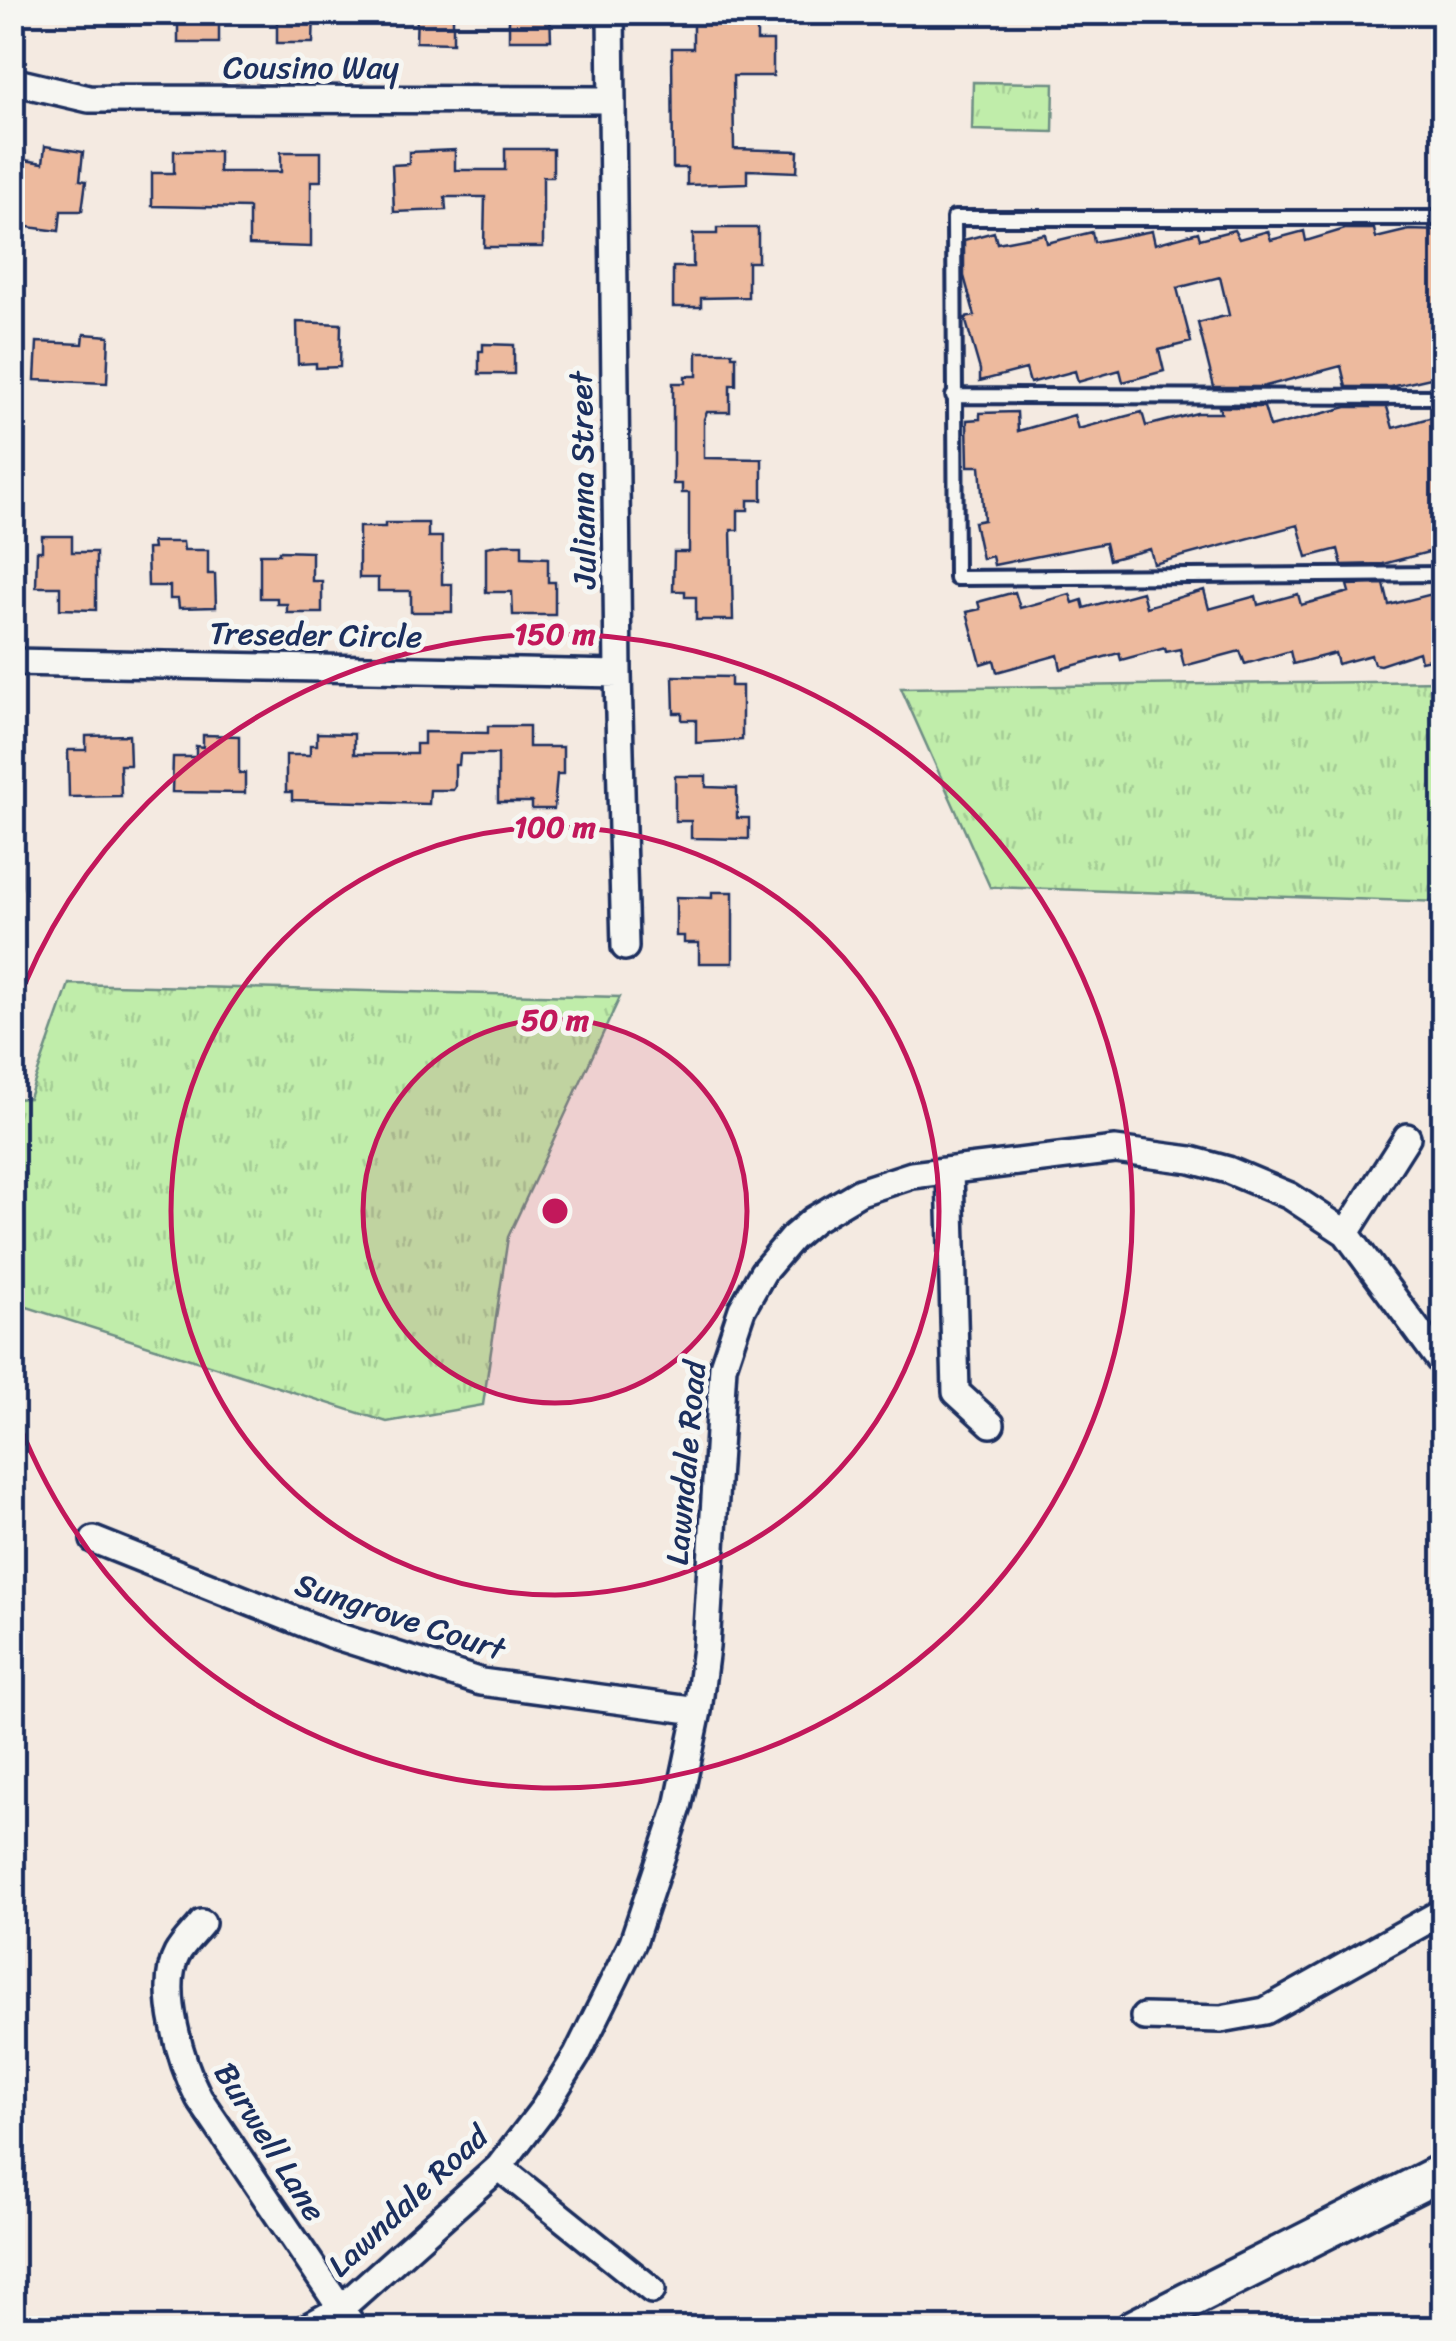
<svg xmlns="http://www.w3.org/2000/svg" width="1456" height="2341" font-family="Sriracha,sans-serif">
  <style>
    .grass { fill: url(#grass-tufts); stroke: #6e8e84; stroke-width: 2.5 }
    .building { fill: #edba9e; stroke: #1b2f5e; stroke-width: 2.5 }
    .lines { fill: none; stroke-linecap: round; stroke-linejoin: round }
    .service-casing { stroke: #1b2f5e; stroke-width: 20 }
    .minor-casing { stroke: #1b2f5e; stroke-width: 32 }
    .secondary-casing { stroke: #1b2f5e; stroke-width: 42 }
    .service { stroke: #f6f6f2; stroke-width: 12 }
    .minor { stroke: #f6f6f2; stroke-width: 25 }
    .secondary { stroke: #f6f6f2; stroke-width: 35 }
    .ring { fill: none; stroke: #c2185b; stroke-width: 5 }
    .labels { text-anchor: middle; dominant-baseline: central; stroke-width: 10; stroke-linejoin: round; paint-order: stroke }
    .street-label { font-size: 32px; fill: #1b2f5e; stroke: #f6f6f2 }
    .centre { fill: #c2185b; stroke: #f6f6f2; stroke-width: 5 }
    .ring-label { font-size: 30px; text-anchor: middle; font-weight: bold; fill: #c2185b; stroke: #f6f6f2; stroke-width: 10; stroke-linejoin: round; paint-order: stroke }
  </style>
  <defs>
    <pattern id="grass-tufts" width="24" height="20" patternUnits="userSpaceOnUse" patternTransform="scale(2.5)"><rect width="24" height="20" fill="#c0edaa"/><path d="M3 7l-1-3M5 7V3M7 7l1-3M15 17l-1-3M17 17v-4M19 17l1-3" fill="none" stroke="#a4cc95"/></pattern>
  </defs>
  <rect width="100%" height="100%" fill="#f4eae1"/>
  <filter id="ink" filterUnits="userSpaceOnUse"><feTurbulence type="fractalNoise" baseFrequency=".01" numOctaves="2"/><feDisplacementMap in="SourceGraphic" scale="20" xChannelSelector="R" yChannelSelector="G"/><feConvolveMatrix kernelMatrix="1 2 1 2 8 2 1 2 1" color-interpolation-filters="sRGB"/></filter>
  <g filter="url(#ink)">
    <path class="grass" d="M973,82L1054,83L1053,132L972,130Z
      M1443,681V902L990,887L901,688Z
      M69,984L620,997L508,1237L483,1405L387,1422L21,1305L13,1308V1099L29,1098Z"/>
    <path class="building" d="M178,12L219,15V43H178Z
      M277,12H314L313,43H277Z
      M417,12H453V43L416,42Z
      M509,12H550L551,40H509Z
      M705,12H757V41H773V76H733L734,149L798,151L797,172L747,170V183L687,185V168H673L672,48H693V15Z
      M45,146L83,152L80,180L86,181L82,211H61L59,231L12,225L18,159L43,163Z
      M505,149H553V177H543V247H484L485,197H445L446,210L394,212L392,165L409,164V152L455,150V170H505Z
      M174,151H219V172H281V152H321V181H311V247L249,245V208L152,206V173H174Z
      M717,228H758V262H748V297L701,298V307H673V267H693V234H717Z
      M1345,229H1374L1376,238L1409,230L1444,231V375L1391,387H1346L1341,366L1262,387H1214L1198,323L1229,315L1220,277L1177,288L1191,342L1159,350L1164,371L1123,382L1120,370L1078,382L1075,371L1030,383L1026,369L980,381V370L965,318L975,316L964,276V240L994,232L997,243L1045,234L1047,243L1092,232L1094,242L1152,231L1155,244L1198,232L1200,239L1234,230L1239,239L1268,231L1271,240L1304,231L1306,241Z
      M297,322L341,324L340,367L316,368V363L298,364Z
      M84,334L109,336L107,383L35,380L37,342L83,344Z
      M483,344L514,345V374H479V351H483Z
      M697,352H732V356H736V385H730V412H707L704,419V458L762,459V500H748V510H738V530H731L733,620H696V597H685V591H673L674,552H689V493H682V484H673V383H685V376H697Z
      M1219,407H1264L1270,427L1347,407H1387L1393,428L1444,414V548L1383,564L1342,565L1338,549L1307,557L1298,525L1154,564L1150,549L1109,560L1105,543L994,565L992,556L982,559L974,522L984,520L980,466H968L967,420L980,419V413L1017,412L1018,431L1074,415L1078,429L1142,412L1146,426L1197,413H1221Z
      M385,523H428V537H442V584H452V612H411V591H378V578H359V527H385Z
      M42,536H72V552H96V610L60,609V587H36L37,551H42Z
      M152,542H183L184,550H208V574H215L216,607L179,608L178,599H170V586H148L147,549H153Z
      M504,544H522V557L548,558V582H555V615H513L512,592H486V547Z
      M279,551L312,552V581H322V613H287V604H277V598H260V554H279Z
      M1384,584L1389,605L1444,591V656L1421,661L1419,652L1380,665L1374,664L1371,655L1338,664L1335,653L1293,664L1290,651L1245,664L1240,651L1184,666L1180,649L1166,652L1165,648L1121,660L1119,653L1061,669L1058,655L997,672L994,660L981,664L967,612L980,609L978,602L1015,592L1020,608L1070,594L1073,603L1082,600L1084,608L1142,592L1146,607L1204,590L1209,609L1256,596L1258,605L1298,594L1301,605L1349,592L1347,585Z
      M673,676L731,677V686H742V740L696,743V720H682V713H674Z
      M488,726H529V747H563V774H557L554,809H532V802H498V754H460L459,765H455V787L453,790H430L429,804L292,800V792H286V755H310V745H317V733L354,734V754H416V744H424V732L488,733Z
      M129,735L130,765H120L121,796L69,797L68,750H86V736Z
      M203,735L239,736V773H245V793L172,792L173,757H196V746L203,747Z
      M675,776H706V787L737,788V818H749V839L691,838V821H675Z
      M712,892H733V963H699V943H684V936H676V897L712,898Z"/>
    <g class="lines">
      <defs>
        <path id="service" d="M1444,218H954L956,578L1444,574
          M953,396L1444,397
          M12,795V886"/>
        <path id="minor" d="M611,12L618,674L625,947
          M12,81L89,99L612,100
          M12,662L618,674
          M950,1171L956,1392L991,1424
          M1346,1233L1407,1137
          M94,1540L330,1634L481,1682L698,1711
          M202,1923C194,1933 183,1943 177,1954C158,1989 182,2065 199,2098L354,2328
          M1144,2017L1221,2019L1265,2011L1444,1911
          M499,2167L652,2290
          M306,2328L340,2309L499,2167L544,2108L577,2055L633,1942L678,1807L698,1711L706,1647L723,1366L742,1309L763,1272L792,1238L813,1220L860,1192L912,1175L1115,1150L1191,1160L1228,1170L1290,1196L1346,1233L1444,1366"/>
        <path id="secondary" d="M1134,2328L1444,2171"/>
      </defs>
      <use href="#service" class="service-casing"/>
      <use href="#minor" class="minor-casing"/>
      <use href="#secondary" class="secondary-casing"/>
      <use href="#service" class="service"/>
      <use href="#minor" class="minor"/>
      <use href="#secondary" class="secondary"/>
    </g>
  </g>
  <circle cx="555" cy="1211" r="192" fill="#c2185b" fill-opacity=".12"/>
  <g class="ring">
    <circle cx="555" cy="1211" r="192"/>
    <circle cx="555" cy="1211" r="384"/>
    <path d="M13 1014A577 577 0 1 1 13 1408"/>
  </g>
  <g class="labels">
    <g class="street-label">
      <text x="311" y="67">Cousino Way</text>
      <text transform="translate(583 480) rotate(-91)">Julianna Street</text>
      <text transform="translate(316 635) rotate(1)">Treseder Circle</text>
      <text transform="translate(686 1463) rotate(-85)">Lawndale Road</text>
      <text transform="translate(400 1617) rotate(18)">Sungrove Court</text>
      <text transform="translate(270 2142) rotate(58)">Burwell Lane</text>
      <text transform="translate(408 2201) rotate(-43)">Lawndale Road</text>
    </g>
  </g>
  <circle cx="555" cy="1211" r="15" class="centre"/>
  <g class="ring-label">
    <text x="555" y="644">150 m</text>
    <text x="555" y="837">100 m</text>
    <text x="555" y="1030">50 m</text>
  </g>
  <rect width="1456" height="2341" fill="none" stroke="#f6f6f2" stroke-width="50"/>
  <rect x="25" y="25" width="1406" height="2291" fill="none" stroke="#1b2f5e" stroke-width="4" filter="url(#ink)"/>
</svg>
